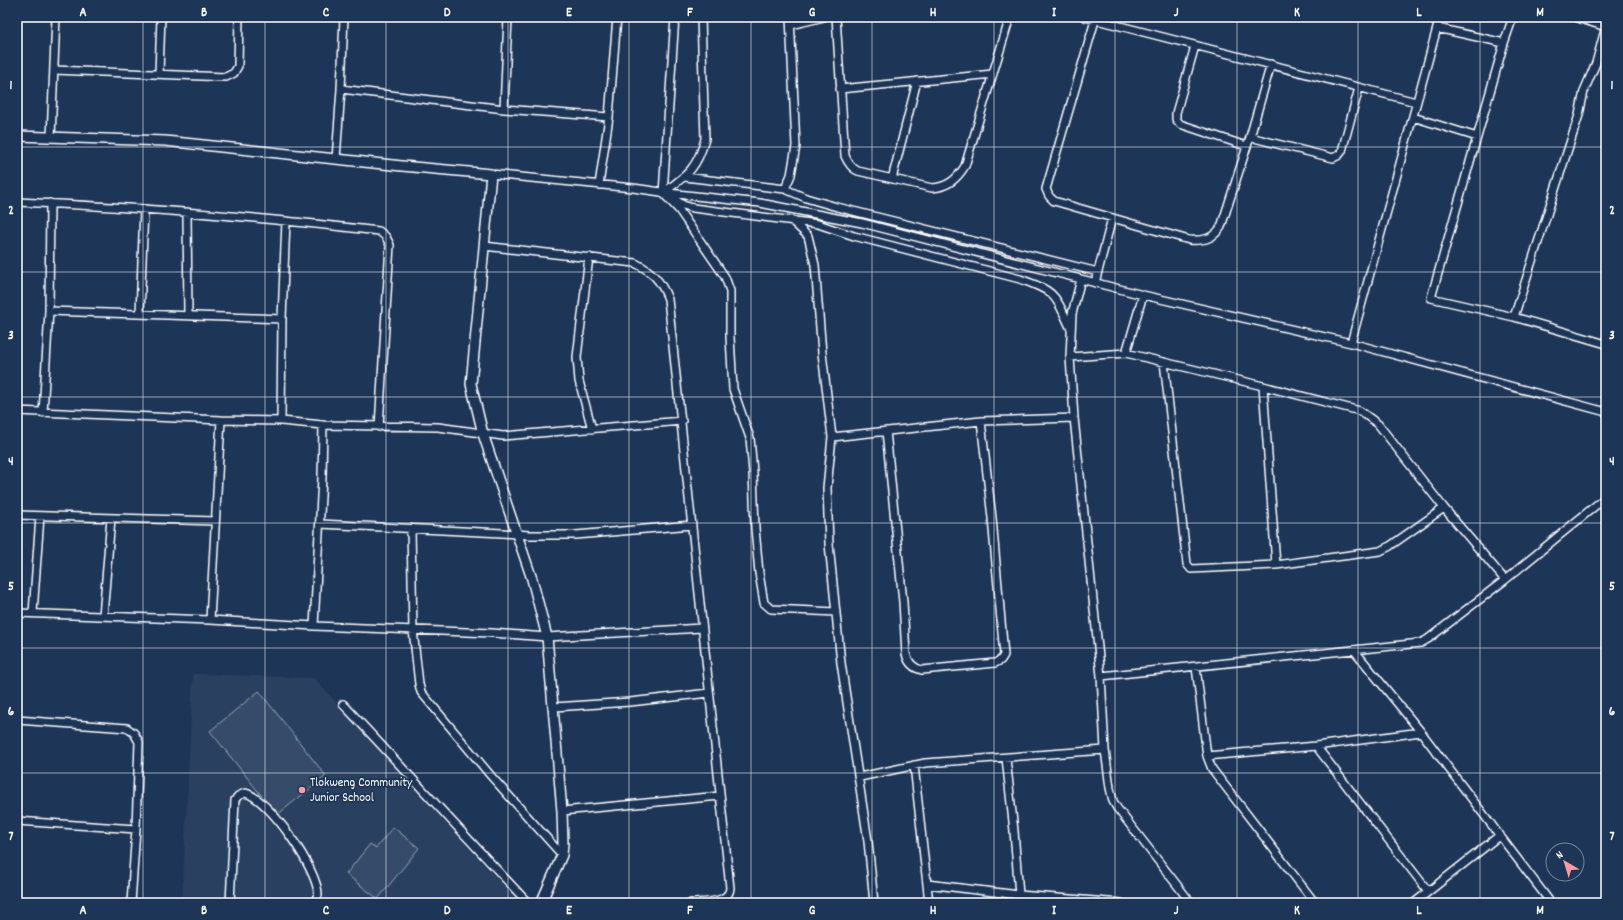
<svg xmlns="http://www.w3.org/2000/svg" width="1623" height="920" font-family="Dekko,sans-serif">
  <style>
    .built { fill: #2a4161 }
    .green { fill: #364b69; stroke: #9aa5b4 }
    .lines { fill: none; stroke-linecap: round; stroke-linejoin: round }
    .minor-casing { stroke: #fff; stroke-width: 10 }
    .tertiary-casing { stroke: #fff; stroke-width: 12 }
    .minor { stroke: #1d3557; stroke-width: 7 }
    .tertiary { stroke: #1d3557; stroke-width: 9 }
    .grid { fill: none; stroke: #fff; stroke-width: 1; stroke-opacity: 0.55 }
    .poi-dot { fill: #ff9aa2; stroke: #1d3557; stroke-width: 1.5 }
    .labels { text-anchor: middle; dominant-baseline: central; stroke-width: 3.5; stroke-linejoin: round; paint-order: stroke }
    .poi-label { font-size: 13px; fill: #fff; stroke: #1d3557; text-anchor: start }
    .neatline { fill: none; stroke: #fff; stroke-width: 1.5 }
    .grid-label { font-size: 13px; text-anchor: middle; font-weight: bold; fill: #fff }
  </style>
  <rect width="100%" height="100%" fill="#1d3557"/>
  <filter id="ink" filterUnits="userSpaceOnUse"><feTurbulence type="fractalNoise" baseFrequency=".025" numOctaves="2"/><feDisplacementMap in="SourceGraphic" scale="8" xChannelSelector="R" yChannelSelector="G"/><feConvolveMatrix kernelMatrix="1 2 1 2 8 2 1 2 1" color-interpolation-filters="sRGB"/></filter>
  <g filter="url(#ink)">
    <path class="built" d="M193,674L314,678L519,903H182Z"/>
    <path class="green" d="M259,691L326,776L277,815L210,731Z
      M393,827L419,848L378,899L346,874L370,844L376,848Z"/>
    <g class="lines">
      <defs>
        <path id="minor" d="M675,17L663,193L679,210L725,277L730,291V337L733,389L750,438L753,472L755,528L759,573L764,603L771,609L836,612
          M836,17L845,156C848,163 851,168 858,171L932,188C948,187 957,179 965,166L1010,17
          M1085,17L1416,102
          M1096,17L1046,189L1049,196L1054,201L1189,240C1204,241 1213,239 1221,227L1250,137L1271,64
          M1575,17L1606,27
          M791,25L824,17
          M1606,26L1596,63L1584,91L1579,115L1514,317L1606,344
          M1437,28L1504,43L1431,298L1514,317
          M1504,43L1513,17
          M1195,46L1176,113V119L1180,124L1246,146
          M54,70L226,77L234,73L238,66L239,17
          M159,73L161,17
          M341,89L504,109L609,117
          M840,89L993,74
          M504,109L508,17
          M1413,117L1477,137
          M51,137L56,17
          M1250,137L1333,158L1339,155L1342,151L1359,88
          M336,159L341,89L344,17
          M491,174L633,188L668,193L760,203L862,223L1143,295L1351,343L1606,412
          M685,177L785,189L791,175L796,146L790,17
          M892,179L917,81
          M599,185L609,117L617,17
          M785,189L806,198L837,207L1098,272
          M663,193C687,175 697,169 705,139L701,17
          M674,199L683,205L693,208L818,224L854,236L1020,279C1056,292 1054,293 1070,327
          M17,202C138,207 259,217 379,231L386,237L390,245L379,427
          M187,212L188,315
          M791,220L808,236L815,265L822,353L832,437L827,488L829,544L841,663L868,841L874,903
          M484,246L635,263C652,271 661,281 668,299L730,888C729,904 703,902 691,903
          M589,257L577,357L579,381L592,429
          M1081,279L1072,314L1070,357L1074,418L1101,676L1105,750L1110,788L1113,801L1117,808L1191,903
          M1095,283L1112,218
          M49,311L282,319
          M140,314L144,209
          M1351,343L1440,17
          M1126,353L1143,295
          M1070,357L1126,353L1263,386L1360,411L1378,424L1444,508L1505,580
          M1164,362L1187,564L1191,569L1276,565L1380,551L1390,546L1444,508
          M1263,386L1276,565
          M17,411L221,420L281,421L323,425L438,427L503,436L682,421
          M43,413L49,311L50,203
          M281,421L282,319L286,221
          M886,431L903,602L906,654C908,662 913,668 922,670L995,663L1001,660L1004,655L992,518L981,421
          M832,437L981,421L1074,418
          M17,515L215,521
          M320,524L502,533L529,535H576L692,525
          M411,529L413,630L419,684L421,692L491,776L562,855
          M17,613L210,620L314,626L492,633L547,637L702,628
          M33,613L40,516
          M103,616L111,518
          M210,620L221,420
          M314,626L322,478L323,425
          M1354,650L1421,732L1551,903
          M1196,667L1207,756L1212,769L1315,903
          M1101,676L1421,643L1428,639L1505,580L1606,497
          M343,704L528,903
          M554,707L630,702L709,693
          M17,720L127,728L134,733L139,742L136,829L131,903
          M1316,746L1428,891
          M1207,756L1316,746L1421,732
          M1006,758L1014,831L1019,895
          M914,765L929,903
          M860,777L925,763L1105,750
          M562,811L720,796
          M17,821L136,829
          M927,884L1019,895L1121,903
          M230,903L235,800L238,796L245,793C268,797 319,871 318,895C317,897 315,901 314,903
          M1414,903L1500,835"/>
        <path id="tertiary" d="M17,136L165,141L402,166L491,174L471,384L483,434L532,579L547,637L562,811L563,844L562,855L541,903"/>
      </defs>
      <use href="#minor" class="minor-casing"/>
      <use href="#tertiary" class="tertiary-casing"/>
      <use href="#minor" class="minor"/>
      <use href="#tertiary" class="tertiary"/>
    </g>
  </g>
  <path class="grid" d="M143,17V903M265,17V903M386,17V903M508,17V903M629,17V903M751,17V903M872,17V903M994,17V903M1115,17V903M1237,17V903M1358,17V903M1480,17V903M17,147H1606M17,272H1606M17,397H1606M17,523H1606M17,648H1606M17,773H1606"/>
  <circle class="poi-dot" cx="302" cy="790" r="4"/>
  <g class="labels">
    <g class="poi-label">
      <text x="310" y="783">Tlokweng Community<tspan x="310" dy="15">Junior School</tspan></text>
    </g>
  </g>
  <rect width="1623" height="920" fill="none" stroke="#1d3557" stroke-width="44"/>
  <g transform="translate(1565 862) rotate(322)"><circle r="19" fill="#1d3557" stroke="#77869a"/>
  <path d="M0-3L7 15L0 10L-7 15Z" fill="#ff9aa2"/>
  <text y="-6" font-size="11" font-weight="bold" text-anchor="middle" fill="#ffffff">N</text>
  </g>
  <rect x="22" y="22" width="1579" height="876" class="neatline"/>
  <g class="grid-label">
    <text x="83" y="16">A</text>
    <text x="204" y="16">B</text>
    <text x="326" y="16">C</text>
    <text x="447" y="16">D</text>
    <text x="569" y="16">E</text>
    <text x="690" y="16">F</text>
    <text x="812" y="16">G</text>
    <text x="933" y="16">H</text>
    <text x="1054" y="16">I</text>
    <text x="1176" y="16">J</text>
    <text x="1297" y="16">K</text>
    <text x="1419" y="16">L</text>
    <text x="1540" y="16">M</text>
    <text x="11" y="89">1</text>
    <text x="1612" y="89">1</text>
    <text x="11" y="214">2</text>
    <text x="1612" y="214">2</text>
    <text x="11" y="339">3</text>
    <text x="1612" y="339">3</text>
    <text x="11" y="465">4</text>
    <text x="1612" y="465">4</text>
    <text x="11" y="590">5</text>
    <text x="1612" y="590">5</text>
    <text x="11" y="715">6</text>
    <text x="1612" y="715">6</text>
    <text x="11" y="840">7</text>
    <text x="1612" y="840">7</text>
    <text x="83" y="914">A</text>
    <text x="204" y="914">B</text>
    <text x="326" y="914">C</text>
    <text x="447" y="914">D</text>
    <text x="569" y="914">E</text>
    <text x="690" y="914">F</text>
    <text x="812" y="914">G</text>
    <text x="933" y="914">H</text>
    <text x="1054" y="914">I</text>
    <text x="1176" y="914">J</text>
    <text x="1297" y="914">K</text>
    <text x="1419" y="914">L</text>
    <text x="1540" y="914">M</text>
  </g>
</svg>
